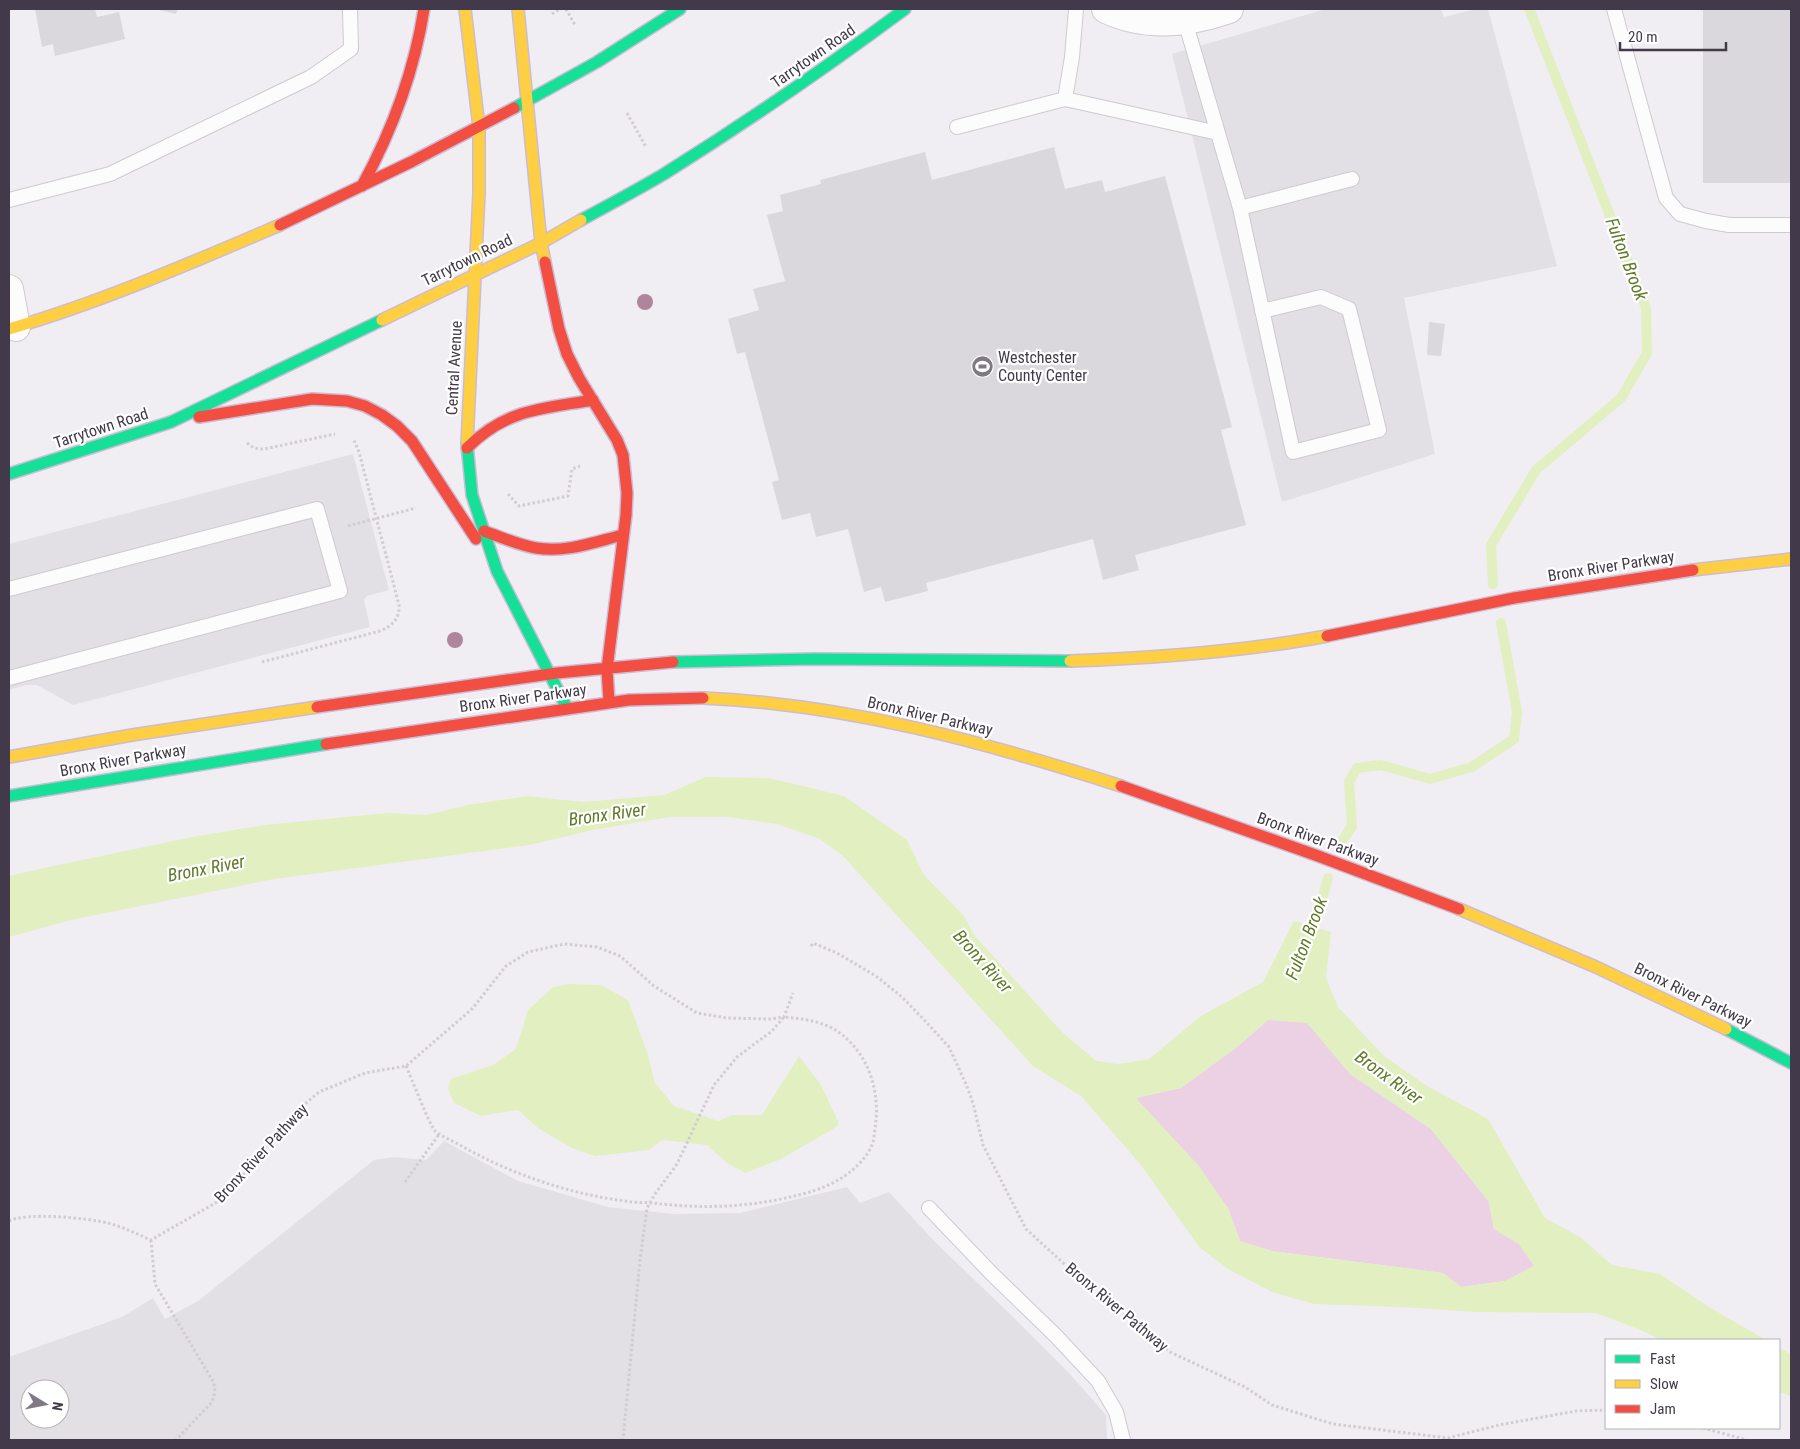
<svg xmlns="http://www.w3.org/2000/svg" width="1800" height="1449" font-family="'Roboto Condensed',sans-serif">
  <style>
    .green { fill: #ecd0e3 }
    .parking { fill: #e2dfe5; fill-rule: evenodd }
    .water { fill: #e1efc1; fill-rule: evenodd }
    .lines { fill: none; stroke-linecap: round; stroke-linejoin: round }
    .stream { stroke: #e1efc1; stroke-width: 10 }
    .building { fill: #dad7dd }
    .lane-casing { stroke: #cdcad0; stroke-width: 16 }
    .street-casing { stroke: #cdcad0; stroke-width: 30 }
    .fast-casing { stroke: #cbbcd4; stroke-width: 14 }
    .slow-casing { stroke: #cbbcd4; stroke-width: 14 }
    .jam-casing { stroke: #cbbcd4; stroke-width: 14 }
    .path { stroke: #d1ccd3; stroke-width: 3; stroke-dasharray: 2.5 2.5; stroke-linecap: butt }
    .lane { stroke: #fdfcfd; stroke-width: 14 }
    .street { stroke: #fdfcfd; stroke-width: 28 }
    .fast { stroke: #16e098; stroke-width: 11 }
    .slow { stroke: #ffcf43; stroke-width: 11 }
    .jam { stroke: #f24e42; stroke-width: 11 }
    .tree { fill: #b0849a }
    .labels { text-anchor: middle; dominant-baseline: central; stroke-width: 4.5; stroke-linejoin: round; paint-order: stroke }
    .street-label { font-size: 16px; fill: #423a4a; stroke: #fff }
    .poi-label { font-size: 16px; fill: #423a4a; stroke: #fff; text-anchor: start }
    .water-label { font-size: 18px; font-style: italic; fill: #607a28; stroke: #fff }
  </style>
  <rect width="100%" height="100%" fill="#f1eef3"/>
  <path class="green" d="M1268,1020L1307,1022L1350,1074L1431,1129L1489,1202L1494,1229L1519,1244L1534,1266L1505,1281L1461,1287L1443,1273L1272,1251L1240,1241L1228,1208L1135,1098L1181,1088L1237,1047Z"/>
  <path class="parking" d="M1326,9H1441L1444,17L1476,9H1488L1557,266L1404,298L1435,454L1282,502L1172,54Z
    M353,454L389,590L367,596L364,600L370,627L73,705L37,685H26L9,690V544Z
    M444,1141L518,1181L608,1207L673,1214L740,1213L847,1187L860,1203L889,1192L935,1242L1010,1314L1068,1372L1106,1415L1107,1440H9V1357L122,1317L153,1298L165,1319L198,1301L374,1160L394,1157L426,1160ZM30,1389H60V1419H30Z"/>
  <path class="water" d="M706,777L769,778L844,796L907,840L924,875L964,916L974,935L1062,1032L1096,1061L1118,1064L1149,1059L1201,1016L1263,982L1294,921L1331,932L1326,978L1338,1007L1384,1056L1427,1086L1488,1119L1545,1218L1580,1237L1612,1265L1660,1274L1709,1307L1766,1340H1661L1643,1331L1596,1313L1476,1312L1402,1307L1314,1304L1272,1292L1228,1269L1199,1247L1141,1165L1081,1096L1033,1066L844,857L820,839L777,824L728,817H669L593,830L529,845L274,879L71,920L9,937V876L30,871L192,837L264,825L388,813L426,815L468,805L527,796L583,802L664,795ZM1268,1020L1307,1023L1350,1074L1431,1129L1489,1202L1494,1229L1519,1244L1534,1266L1505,1281L1461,1287L1443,1273L1272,1251L1240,1241L1228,1208L1199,1166L1136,1098L1181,1088L1237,1047Z
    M568,984L601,985L628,1000L647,1052L655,1083L674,1106L718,1121L733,1115H762L799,1056L821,1085L838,1121V1126L781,1159L745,1173L727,1163L707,1145L662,1140L649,1150L595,1156L572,1148L538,1128L518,1110L481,1116L454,1103L448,1089L451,1079L493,1065L516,1049L528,1010L553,987Z
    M1779,1348L1791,1354V1396L1779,1392Z"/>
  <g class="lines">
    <path class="stream" d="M1493,584L1491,545L1536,470L1621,398L1647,353L1646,308L1530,11
      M1339,846L1352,826L1349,782L1357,768L1381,765L1430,779L1472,767L1514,739L1517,712L1501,623
      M1307,939L1320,907L1328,878"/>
  </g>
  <path class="building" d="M35,9H95L97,17L119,12L125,39L55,56L53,44L42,47Z
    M156,9H178L176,14Z
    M1703,9H1791V183H1703Z
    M1054,147L1065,189L1102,180L1105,192L1165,176L1232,427L1221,430L1246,525L1135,555L1139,570L1103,580L1093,539L926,583L928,591L885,602L881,587L864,592L848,529L816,537L810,513L782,520L772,482L779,480L745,352L737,354L728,319L759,310L753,289L785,281L767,215L783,211L780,195L821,184L820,180L925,152L932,180Z
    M1429,322L1445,324L1441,356L1427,355Z"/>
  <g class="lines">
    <defs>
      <path id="lane" d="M1614,9L1666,198L1680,214L1706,221L1729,225H1791
        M1185,21L1240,208L1293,452L1379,430L1349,309L1321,297L1262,311
        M1065,99L1072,57L1076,9
        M957,127L1065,99L1218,133
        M9,200L110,174L311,77L351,49L350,9
        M1240,208L1352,179
        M9,589L317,509L340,591L9,678
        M929,1208L992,1274L1056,1336L1098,1381L1116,1412L1123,1440"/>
      <path id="street" d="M1106,9C1146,28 1189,23 1229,9
        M9,289L16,327"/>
      <path id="fast" d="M514,108L597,62L680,9
        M581,220C609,205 637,190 664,174C747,122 827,67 905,9
        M467,444L472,495L497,571L567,708
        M9,474L171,422L382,320
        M673,662L815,659L1070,661
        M9,796L326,744
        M1726,1029L1791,1063"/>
      <path id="slow" d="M465,9L479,127V193L467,444
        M518,9L541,243L545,262
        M382,320L541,243L581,220
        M9,329C101,302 191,263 280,225
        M1693,570L1791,559
        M1070,661C1156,658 1242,652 1327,636
        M703,698C846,704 985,742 1121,786
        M9,757L132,735L317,707
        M1459,909L1596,967L1726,1029"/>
      <path id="jam" d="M362,186C393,129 414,73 424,9
        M280,225L411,162L514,108
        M545,262L559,329L567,354L579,378L617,440L623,455L627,493L626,515L607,669L609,702
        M199,417L312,399L347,401L365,406L382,415L397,426L412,441L476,539
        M467,448C506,409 541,409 593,400
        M484,531C501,537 518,545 536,548C566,553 594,542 623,535
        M1327,636L1514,598L1693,570
        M317,707L557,673L673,662
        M326,744L629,700L703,698
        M1121,786L1318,856L1459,909"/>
    </defs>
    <use href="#lane" class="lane-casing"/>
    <use href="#street" class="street-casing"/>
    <use href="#fast" class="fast-casing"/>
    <use href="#slow" class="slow-casing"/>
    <use href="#jam" class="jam-casing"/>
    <path class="path" d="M566,9L575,25
      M552,14L560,9
      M627,113L646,147
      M247,443L254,448L264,449L335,434
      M508,494L519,506L568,496L572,469L580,466
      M348,526L416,508
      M262,662L380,631C392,626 400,619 399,605L359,452L353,438
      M811,946L813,943L837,953L876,976L902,997L928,1024L949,1047L966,1084L973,1103L983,1145L1026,1229L1072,1271L1095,1285L1120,1311L1170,1352L1245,1387L1272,1405L1333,1424L1448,1438L1499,1425L1576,1411L1606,1410
      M406,1066C411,1077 430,1126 435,1131C443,1138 456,1142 465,1148C514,1175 570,1194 625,1201C634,1203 643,1202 652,1203C693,1208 735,1208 776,1200C800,1195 825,1190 846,1175C856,1168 866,1158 871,1147C874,1142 874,1135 875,1129C880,1097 872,1062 847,1039C830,1022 806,1019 784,1017L772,1031L737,1057L714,1085L677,1164L655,1194L647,1208L640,1260L623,1440
      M405,1182L440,1133
      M9,1221C26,1212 88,1218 108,1223C123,1227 137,1234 151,1240L217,1202L239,1180L291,1116L319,1092L365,1073L406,1066L472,1009L506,966L528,952L564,944L597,947L620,956L654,986L697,1013L727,1018L770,1019L784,1017L793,993
      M151,1240L155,1284L214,1383L215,1392L212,1402L176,1440
      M1703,1428L1747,1440"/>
    <use href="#lane" class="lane"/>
    <use href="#street" class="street"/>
    <use href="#fast" class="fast"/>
    <use href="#slow" class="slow"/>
    <use href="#jam" class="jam"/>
  </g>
  <g class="tree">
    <circle cx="645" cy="302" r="8"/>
    <circle cx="455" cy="640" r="8"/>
  </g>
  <defs>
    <symbol id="stadium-disc" viewBox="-11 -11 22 22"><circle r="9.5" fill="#7f7985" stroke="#fff"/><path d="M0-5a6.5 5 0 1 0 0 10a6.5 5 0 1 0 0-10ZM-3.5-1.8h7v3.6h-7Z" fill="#fff"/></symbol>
  </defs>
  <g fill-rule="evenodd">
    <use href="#stadium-disc" x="970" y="354" width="25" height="25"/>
  </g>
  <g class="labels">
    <g class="street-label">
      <text transform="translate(813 56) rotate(-35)">Tarrytown Road</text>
      <text transform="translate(467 260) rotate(-26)">Tarrytown Road</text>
      <text transform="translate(454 368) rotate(-87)">Central Avenue</text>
      <text transform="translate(101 428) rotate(-18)">Tarrytown Road</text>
      <text transform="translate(1611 566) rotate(-9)">Bronx River Parkway</text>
      <text transform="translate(523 698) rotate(-8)">Bronx River Parkway</text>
      <text transform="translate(930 716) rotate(13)">Bronx River Parkway</text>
      <text transform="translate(123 760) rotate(-10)">Bronx River Parkway</text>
      <text transform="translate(1318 839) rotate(20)">Bronx River Parkway</text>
      <text transform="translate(1693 995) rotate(26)">Bronx River Parkway</text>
      <text transform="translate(261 1153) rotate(-47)">Bronx River Pathway</text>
      <text transform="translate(1117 1307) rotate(40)">Bronx River Pathway</text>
    </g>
    <g class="poi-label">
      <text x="998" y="357">Westchester<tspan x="998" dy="18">County Center</tspan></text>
    </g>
    <g class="water-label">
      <text transform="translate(1627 259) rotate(69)">Fulton Brook</text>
      <text transform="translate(607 814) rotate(-8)">Bronx River</text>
      <text transform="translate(206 868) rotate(-11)">Bronx River</text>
      <text transform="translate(1306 938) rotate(-69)">Fulton Brook</text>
      <text transform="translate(983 961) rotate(48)">Bronx River</text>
      <text transform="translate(1389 1077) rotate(36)">Bronx River</text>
    </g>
  </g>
  <rect width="1800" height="1449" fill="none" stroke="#423a4a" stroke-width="20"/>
  <rect x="1605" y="1339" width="175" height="90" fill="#ffffff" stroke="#b3b0b7"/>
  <rect x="1615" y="1355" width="25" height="8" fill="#16e098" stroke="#b3b0b7"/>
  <text x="1650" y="1364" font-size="15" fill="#423a4a">Fast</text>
  <rect x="1615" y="1380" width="25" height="8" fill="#ffcf43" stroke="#b3b0b7"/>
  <text x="1650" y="1389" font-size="15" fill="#423a4a">Slow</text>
  <rect x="1615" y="1405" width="25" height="8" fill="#f24e42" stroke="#b3b0b7"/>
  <text x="1650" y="1414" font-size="15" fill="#423a4a">Jam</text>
  <g transform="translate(45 1404) rotate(100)"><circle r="24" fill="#ffffff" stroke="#b3b0b7"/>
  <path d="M0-4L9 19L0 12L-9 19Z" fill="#7f7985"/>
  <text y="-8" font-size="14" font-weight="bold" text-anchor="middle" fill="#423a4a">N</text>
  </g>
  <path d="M1620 42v8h106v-8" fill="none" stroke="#423a4a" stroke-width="2.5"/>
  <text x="1628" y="42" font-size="15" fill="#423a4a" stroke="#ffffff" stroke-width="4" paint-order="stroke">20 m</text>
</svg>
